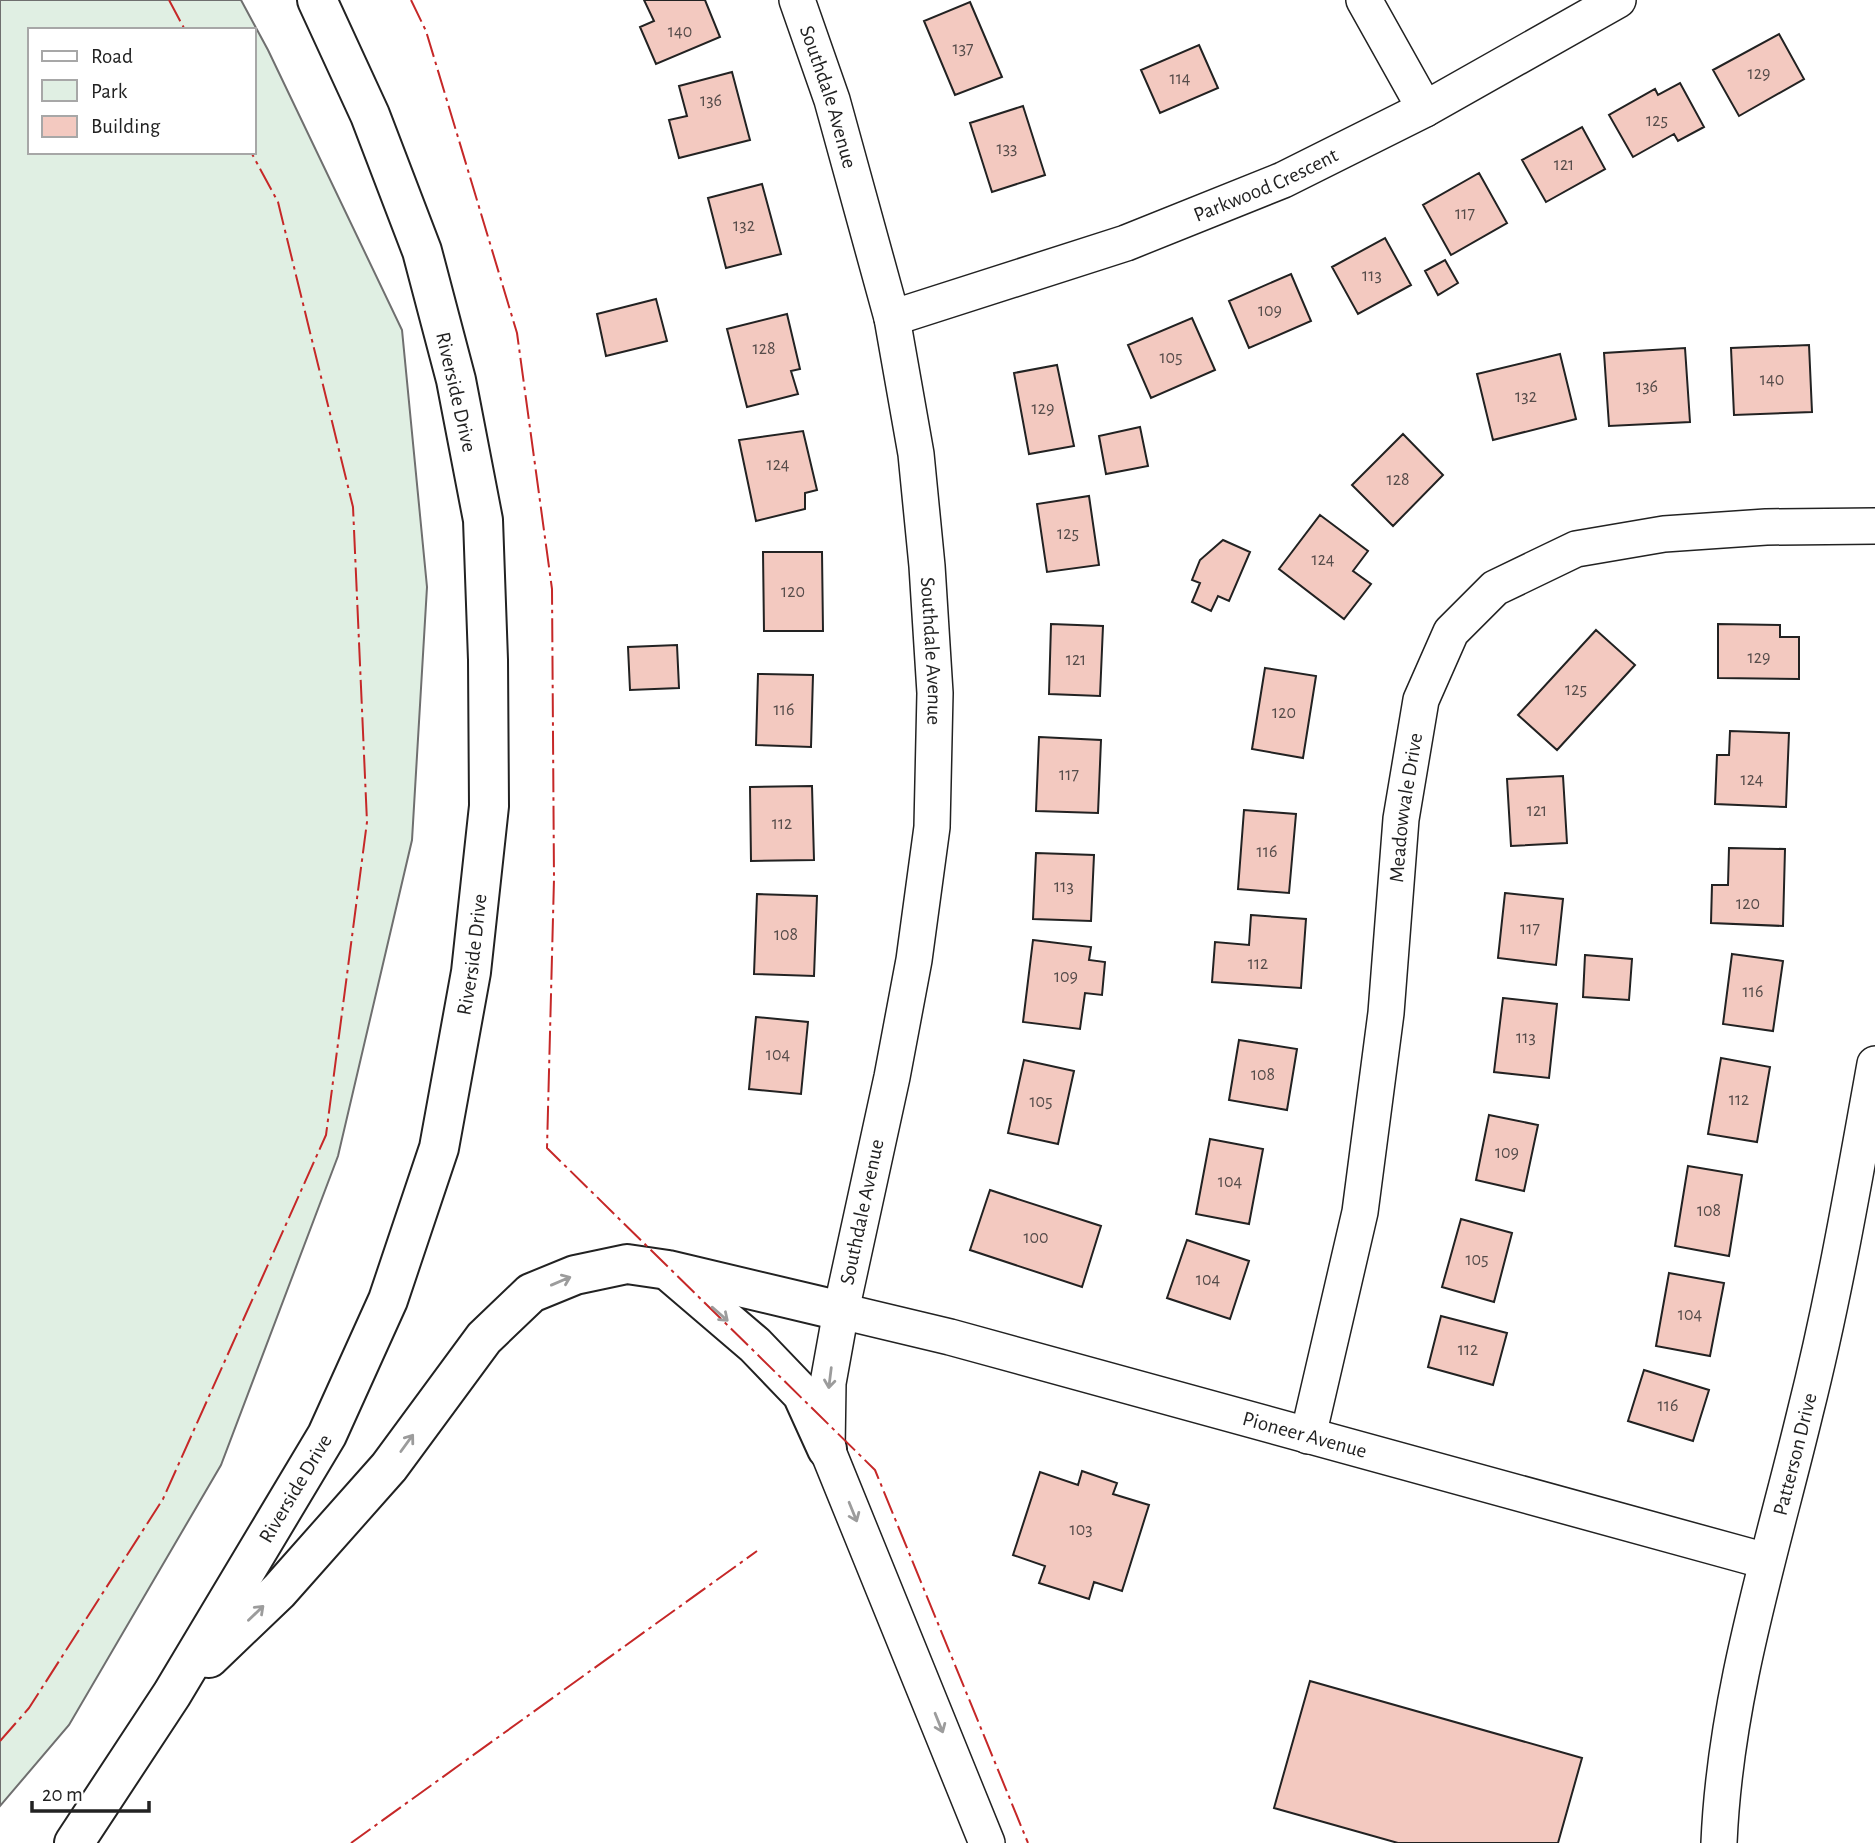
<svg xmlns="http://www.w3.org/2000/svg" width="1875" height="1843" font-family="'Alegreya Sans',sans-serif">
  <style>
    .green { fill: #e0efe3; stroke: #6f6f6f; stroke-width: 2; fill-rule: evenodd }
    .building { fill: #f3c9c0; stroke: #222; stroke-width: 2 }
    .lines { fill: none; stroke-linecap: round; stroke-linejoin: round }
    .street-casing { stroke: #222; stroke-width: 38 }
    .highway-casing { stroke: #222; stroke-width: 42 }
    .street { stroke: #fff; stroke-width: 35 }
    .highway { stroke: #fff; stroke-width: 38 }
    .power { stroke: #c62828; stroke-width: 2; stroke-dasharray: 24 5 3.5 5; stroke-linecap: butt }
    .oneway { stroke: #9c9c9c }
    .labels { text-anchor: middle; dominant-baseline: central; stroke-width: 5; stroke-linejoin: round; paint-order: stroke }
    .number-label { font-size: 18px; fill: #564c4a }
    .street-label { font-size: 21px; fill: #222; stroke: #fff }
  </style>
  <rect width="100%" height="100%" fill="#fff"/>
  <path class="green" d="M0,0H241L268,50L402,330L427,587L412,840L338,1156L221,1465L69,1725L0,1806ZM30,30H254V152H30Z"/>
  <path class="building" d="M644,0H705L720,37L656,64L640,27L654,21Z
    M970,2L1002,77L955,95L924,21Z
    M1779,34L1804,79L1739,116L1713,70Z
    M1199,45L1218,88L1160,113L1141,70Z
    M732,72L750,140L679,158L669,120L687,116L679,86Z
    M1680,83L1704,127L1678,141L1674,134L1633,157L1609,115L1655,89L1658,95Z
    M1023,106L1045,175L992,192L970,123Z
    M1582,127L1605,169L1546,202L1522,160Z
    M1479,173L1507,223L1451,255L1423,205Z
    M762,184L781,254L726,268L708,198Z
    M1385,238L1411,285L1358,314L1332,267Z
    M1445,260L1458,283L1438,295L1425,271Z
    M1291,274L1311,321L1249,348L1229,301Z
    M656,299L667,341L606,356L597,314Z
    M787,314L800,369L791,371L798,394L747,407L727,329Z
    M1192,318L1215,370L1151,398L1128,345Z
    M1809,345L1812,412L1734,415L1731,348Z
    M1685,348L1690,422L1609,426L1604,353Z
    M1560,354L1576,419L1493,440L1477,374Z
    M1057,365L1074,446L1029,454L1014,373Z
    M1140,427L1148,466L1106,474L1099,436Z
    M803,431L817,490L805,493V509L756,521L739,440Z
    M1403,434L1443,475L1393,526L1352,485Z
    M1089,496L1099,565L1047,572L1037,504Z
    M1320,515L1368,551L1353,571L1371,584L1344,619L1279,569Z
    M1223,540L1250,552L1229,601L1218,596L1211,611L1192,602L1200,583L1192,580L1200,560Z
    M763,552H822L823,631H764Z
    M1051,624L1103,626L1100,696L1049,694Z
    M1718,624L1780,625V637H1799V679L1718,678Z
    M1596,630L1635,665L1557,750L1518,715Z
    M677,645L679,688L630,690L628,647Z
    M1265,668L1316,676L1303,758L1252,749Z
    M758,674L813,675L811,747L756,745Z
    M1730,731L1789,733L1786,807L1715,804L1717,755H1729Z
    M1039,737L1101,740L1098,813L1036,811Z
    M1563,776L1567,843L1511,846L1507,779Z
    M812,786L814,860L751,861L750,787Z
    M1244,810L1296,814L1289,893L1238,889Z
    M1729,848L1785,849L1783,926L1711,923L1712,885H1728Z
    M1036,853L1094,855L1091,921L1033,919Z
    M1505,893L1563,899L1556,965L1498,958Z
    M757,894L817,896L814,976L754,974Z
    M1251,915L1306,919L1301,988L1212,982L1215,942L1249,945Z
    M1033,940L1091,947L1089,960L1105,962L1102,995L1085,993L1080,1029L1023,1022Z
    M1732,954L1783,961L1773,1031L1723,1024Z
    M1585,955L1632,959L1629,1000L1583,997Z
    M1503,998L1557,1004L1549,1078L1494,1072Z
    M756,1017L808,1022L801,1094L749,1089Z
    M1239,1040L1297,1049L1287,1110L1229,1100Z
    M1721,1058L1770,1067L1757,1142L1708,1134Z
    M1024,1060L1074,1071L1058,1144L1008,1133Z
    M1489,1115L1538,1125L1524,1191L1476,1180Z
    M1210,1139L1263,1149L1249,1224L1196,1214Z
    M1688,1166L1742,1175L1729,1256L1675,1246Z
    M990,1190L1101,1226L1082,1287L970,1250Z
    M1461,1219L1512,1233L1494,1302L1442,1287Z
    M1187,1240L1249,1261L1230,1319L1167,1298Z
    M1669,1273L1724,1283L1710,1356L1656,1346Z
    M1441,1316L1507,1333L1493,1385L1428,1367Z
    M1644,1370L1709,1390L1693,1441L1628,1421Z
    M1082,1471L1117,1483L1113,1494L1149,1505L1122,1591L1094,1582L1089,1599L1039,1583L1045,1566L1013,1555L1040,1472L1078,1485Z
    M1310,1681L1582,1758L1558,1843H1398L1274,1808Z"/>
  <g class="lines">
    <defs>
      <g id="street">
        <path id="s1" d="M797,0L832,100L892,318L916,454L927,566L935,693L932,827L914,960L892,1077L841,1311L828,1383L827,1449L987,1843"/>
        <path d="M1364,0L1425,109"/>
        <path id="s2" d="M892,318L1126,243L1283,180L1425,109L1618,0"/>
        <path id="s3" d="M841,1311L950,1337L1766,1561"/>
        <path id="s4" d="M1308,1436L1360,1212L1386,1013L1401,819L1421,700L1451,632L1495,588L1576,549L1664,534L1766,527L1875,526"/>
        <path id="s5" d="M1719,1843C1725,1696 1771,1554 1805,1413C1834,1298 1854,1181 1875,1064"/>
      </g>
      <g id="highway">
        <path d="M672,1274L755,1345L802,1394L827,1449"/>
        <path d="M209,1658L279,1591L389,1467L484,1338L531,1293L575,1275L627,1264L668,1270L841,1311"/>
        <path id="s6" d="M74,1843L172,1694L327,1435L388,1300L439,1148L471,972L489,806L488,660L483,520L456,380L422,251L370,115L317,0"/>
      </g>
    </defs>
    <use href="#street" class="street-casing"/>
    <use href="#highway" class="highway-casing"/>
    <use href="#street" class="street"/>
    <use href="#highway" class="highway"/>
    <path class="power" d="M169,0L185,30
      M411,0L426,31L517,333L552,589L554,879L547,1148L875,1470L1028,1843
      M0,1741L29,1708L163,1499L326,1135L367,822L353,507L278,202L251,152
      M351,1843L757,1551"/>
  </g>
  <defs><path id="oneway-shaft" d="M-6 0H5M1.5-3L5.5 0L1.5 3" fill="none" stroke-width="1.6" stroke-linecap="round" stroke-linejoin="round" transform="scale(1.75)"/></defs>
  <g class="oneway">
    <use href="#oneway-shaft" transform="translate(561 1281) rotate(-23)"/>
    <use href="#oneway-shaft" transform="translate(720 1314) rotate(41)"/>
    <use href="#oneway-shaft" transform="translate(830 1378) rotate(97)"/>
    <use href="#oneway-shaft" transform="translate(407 1443) rotate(-54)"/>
    <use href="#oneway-shaft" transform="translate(853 1512) rotate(68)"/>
    <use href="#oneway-shaft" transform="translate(256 1613) rotate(-44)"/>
    <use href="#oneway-shaft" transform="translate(939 1723) rotate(68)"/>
  </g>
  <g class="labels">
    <g class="number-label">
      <text x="680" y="32">140</text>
      <text x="963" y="49">137</text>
      <text x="1759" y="74">129</text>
      <text x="1180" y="79">114</text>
      <text x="711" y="101">136</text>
      <text x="1657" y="121">125</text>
      <text x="1007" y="149">133</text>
      <text x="1564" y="165">121</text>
      <text x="1465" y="214">117</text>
      <text x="744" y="226">132</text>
      <text x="1372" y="276">113</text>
      <text x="1270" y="311">109</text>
      <text x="764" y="349">128</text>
      <text x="1171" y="358">105</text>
      <text x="1772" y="380">140</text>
      <text x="1647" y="387">136</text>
      <text x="1526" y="397">132</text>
      <text x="1043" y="409">129</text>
      <text x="778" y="465">124</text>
      <text x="1398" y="480">128</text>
      <text x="1068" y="534">125</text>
      <text x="1323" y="560">124</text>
      <text x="793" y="592">120</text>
      <text x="1759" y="658">129</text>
      <text x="1076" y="660">121</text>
      <text x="1576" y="690">125</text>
      <text x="784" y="710">116</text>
      <text x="1284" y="713">120</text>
      <text x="1069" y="775">117</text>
      <text x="1752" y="780">124</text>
      <text x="1537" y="811">121</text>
      <text x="782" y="824">112</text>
      <text x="1267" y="852">116</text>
      <text x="1064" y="887">113</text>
      <text x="1748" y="904">120</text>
      <text x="1530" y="929">117</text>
      <text x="786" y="935">108</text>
      <text x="1258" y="964">112</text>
      <text x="1066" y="977">109</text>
      <text x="1753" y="992">116</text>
      <text x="1526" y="1038">113</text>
      <text x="778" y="1055">104</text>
      <text x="1263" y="1075">108</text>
      <text x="1739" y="1100">112</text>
      <text x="1041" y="1102">105</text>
      <text x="1507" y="1153">109</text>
      <text x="1230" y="1182">104</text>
      <text x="1709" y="1211">108</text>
      <text x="1036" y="1238">100</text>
      <text x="1477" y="1260">105</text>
      <text x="1208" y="1280">104</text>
      <text x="1690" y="1315">104</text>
      <text x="1468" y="1350">112</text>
      <text x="1668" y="1406">116</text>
      <text x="1081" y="1530">103</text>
    </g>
    <g class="street-label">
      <text stroke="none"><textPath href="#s1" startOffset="102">Southdale Avenue</textPath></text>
      <text stroke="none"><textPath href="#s2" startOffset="397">Parkwood Crescent</textPath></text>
      <text transform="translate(456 392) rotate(77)">Riverside Drive</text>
      <text stroke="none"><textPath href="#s1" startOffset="668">Southdale Avenue</textPath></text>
      <text stroke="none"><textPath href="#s4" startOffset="637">Meadowvale Drive</textPath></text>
      <text stroke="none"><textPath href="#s6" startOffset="985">Riverside Drive</textPath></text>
      <text transform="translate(862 1212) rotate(-78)">Southdale Avenue</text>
      <text stroke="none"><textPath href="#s3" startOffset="480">Pioneer Avenue</textPath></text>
      <text stroke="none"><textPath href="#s5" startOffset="397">Patterson Drive</textPath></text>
      <text stroke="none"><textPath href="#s6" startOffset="418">Riverside Drive</textPath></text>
    </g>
  </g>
  <rect x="28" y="28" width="228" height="126" fill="#ffffff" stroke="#a7a7a7" stroke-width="2"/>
  <rect x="42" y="51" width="35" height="10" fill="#ffffff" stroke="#a7a7a7" stroke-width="2"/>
  <text x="91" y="63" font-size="21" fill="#222222">Road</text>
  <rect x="42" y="80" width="35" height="21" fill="#e0efe3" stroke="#a7a7a7" stroke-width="2"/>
  <text x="91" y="98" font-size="21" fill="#222222">Park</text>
  <rect x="42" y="116" width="35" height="21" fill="#f3c9c0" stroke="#a7a7a7" stroke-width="2"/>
  <text x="91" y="133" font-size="21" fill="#222222">Building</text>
  <path d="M32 1801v10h117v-10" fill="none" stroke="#222222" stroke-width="3.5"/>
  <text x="42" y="1801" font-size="21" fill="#222222" stroke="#ffffff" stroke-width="5" paint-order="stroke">20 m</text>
</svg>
